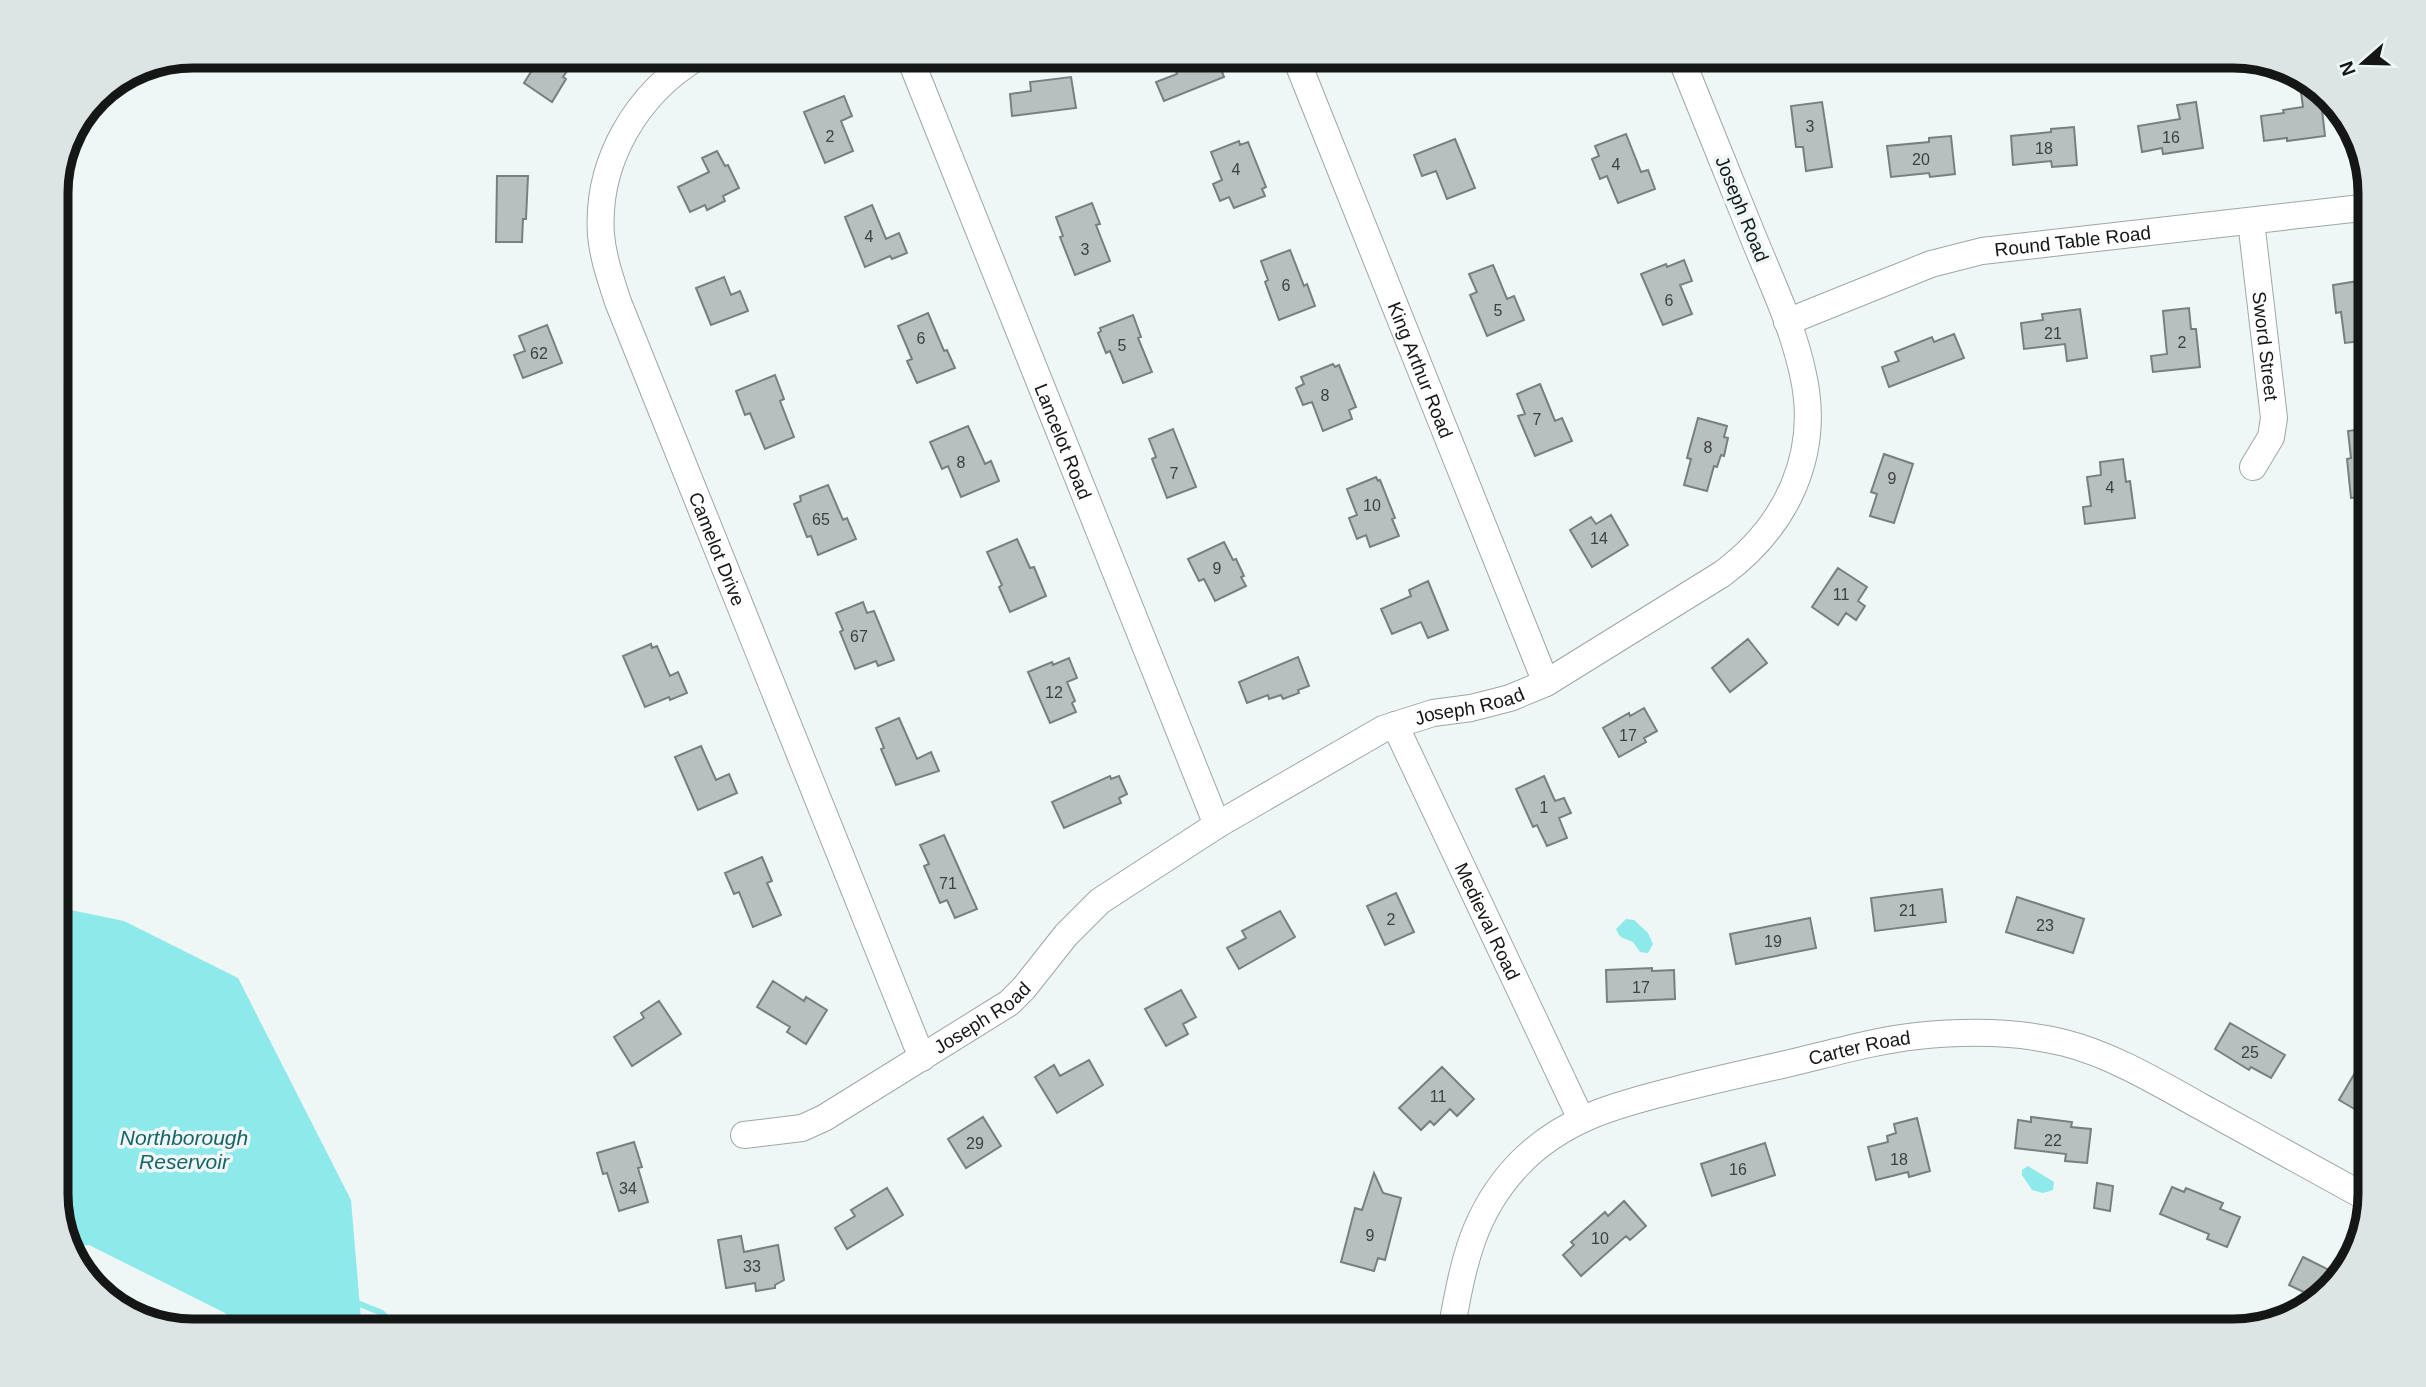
<svg xmlns="http://www.w3.org/2000/svg" width="2426" height="1387" font-family="Arial,sans-serif">
  <style>
    .water { fill: #8ee9eb }
    .lines { fill: none; stroke-linecap: round; stroke-linejoin: round }
    .stream { stroke: #8ee9eb; stroke-width: 6 }
    .building { fill: #b7bfbf; stroke: #787f7f; stroke-width: 2 }
    .minor-casing { stroke: #9fa6a6; stroke-width: 28 }
    .minor { stroke: #fff; stroke-width: 26 }
    .labels { text-anchor: middle; dominant-baseline: central; stroke-width: 7; stroke-linejoin: round; paint-order: stroke }
    .number-label { font-size: 16px; fill: #3e4141 }
    .street-label { font-size: 19px; fill: #151717; stroke: #eef6f6 }
    .water-label { font-size: 21px; font-style: italic; fill: #186365; stroke: #eef6f6 }
    .rim { fill: none; stroke: #151717; stroke-width: 9 }
  </style>
  <rect width="100%" height="100%" fill="#eef6f6"/>
  <path class="water" d="M56,907L124,921L238,978L351,1200L362,1331H237L225,1313L89,1245L71,1247L56,1202Z
    M1626,919L1634,920L1648,933L1653,944L1648,953L1640,952L1633,942C1624,938 1620,939 1616,929Z
    M2028,1166L2054,1182L2053,1190L2043,1193L2032,1190L2022,1175V1170Z"/>
  <g class="lines">
    <path class="stream" d="M355,1302L382,1313L399,1331"/>
  </g>
  <path class="building" d="M541,56H577L563,77L566,79L552,102L524,83Z
    M1197,56H1216L1224,77L1164,101L1156,82L1177,74L1174,65Z
    M1071,77L1076,108L1012,116L1010,94L1031,91L1030,82Z
    M2318,90L2320,92L2325,136L2287,141V138L2264,141L2261,116L2284,113L2283,110L2303,107L2301,92Z
    M844,96L852,116L841,121L853,151L825,163L804,112Z
    M1822,102L1832,167L1806,171L1803,147H1796L1791,106Z
    M2196,102L2203,148L2163,154L2162,148L2142,152L2138,126L2180,119L2177,105Z
    M2074,127L2077,165L2052,167L2051,161L2013,165L2011,136L2051,132V129Z
    M1626,134L1641,172L1648,170L1655,189L1618,203L1607,176L1600,179L1592,159L1599,156L1595,146Z
    M1951,136L1955,174L1930,177L1929,173L1891,177L1887,146L1929,142V138Z
    M1455,139L1475,188L1447,199L1436,171L1422,176L1414,155Z
    M1239,141L1240,145L1248,142L1266,187L1262,189L1265,196L1234,208L1229,197L1220,201L1213,184L1222,180L1211,152Z
    M717,151L725,166L728,165L739,188L723,196L725,201L707,210L705,205L690,212L678,187L709,172L702,158Z
    M497,176H528L526,219H523L522,242H496Z
    M1092,203L1100,224L1096,225L1110,261L1075,275L1060,237L1063,236L1056,217Z
    M872,205L886,239L899,233L907,253L892,259L890,256L865,267L845,217Z
    M1290,250L1304,286L1307,284L1315,306L1279,320L1265,282L1268,280L1261,261Z
    M1684,260L1692,281L1680,285L1692,314L1663,325L1641,274L1666,264L1667,267Z
    M1493,265L1507,299L1514,296L1524,320L1487,336L1470,295L1477,292L1469,274Z
    M724,277L731,295L740,291L748,311L711,325L696,288Z
    M2364,280V285L2370,284V310H2368L2370,340L2345,343L2341,312L2336,313L2333,285Z
    M2189,308L2191,329H2196L2200,367L2153,372L2151,356L2167,354L2163,311Z
    M2080,309L2087,358L2067,361L2065,344L2024,349L2021,323L2043,320L2042,314Z
    M928,313L944,351L947,350L955,368L917,383L907,361L912,359L898,326Z
    M1133,315L1141,337L1138,338L1152,372L1123,383L1110,351L1106,353L1098,333L1101,331L1100,328Z
    M547,325L562,363L523,378L514,355L525,351L519,336Z
    M1954,334L1964,358L1889,387L1882,367L1899,361L1895,352L1932,337L1934,342Z
    M1333,364L1335,367L1339,365L1356,407L1349,410L1352,419L1323,431L1312,402L1303,405L1296,388L1304,384L1301,377Z
    M775,375L784,399L780,401L794,437L765,449L750,413L745,415L736,391Z
    M1540,384L1555,421L1562,418L1572,441L1535,456L1518,416L1525,414L1517,394Z
    M1698,418L1727,426L1724,437L1728,438L1724,456L1721,455L1717,467L1714,466L1707,491L1684,485L1691,459L1687,458Z
    M968,426L985,464L991,461L999,481L961,497L948,466L942,469L930,442Z
    M2370,428V496L2351,498L2347,459L2351,458L2348,431Z
    M1173,429L1196,487L1167,498L1152,459L1156,457L1149,439Z
    M1884,454L1913,464L1894,523L1870,516L1877,494L1871,492Z
    M2123,459L2126,482L2130,481L2135,518L2085,524L2083,507L2091,506L2087,477L2101,475L2100,462Z
    M1376,477L1378,481L1380,480L1395,518L1392,519L1399,536L1370,547L1366,535L1357,539L1349,518L1357,515L1347,489Z
    M828,485L843,520L847,518L856,539L818,555L811,536L807,537L794,504L801,501L800,496Z
    M1611,515L1628,545L1592,567L1570,530L1591,517L1596,524Z
    M1017,539L1030,568L1034,567L1046,596L1010,612L999,587L1002,585L987,552Z
    M1224,542L1233,560L1236,559L1244,576L1241,577L1246,586L1215,601L1204,579L1199,581L1188,559Z
    M1838,568L1867,587L1858,601L1865,606L1856,620L1846,613L1838,625L1812,607Z
    M1428,581L1448,630L1428,638L1421,622L1392,634L1381,609L1411,596L1409,590Z
    M863,602L867,613L874,611L894,660L878,666L876,661L855,669L840,632L843,630L836,613Z
    M1748,639L1767,663L1730,692L1712,668Z
    M651,644L652,648L657,646L670,676L678,672L687,693L670,700L669,697L645,707L623,656Z
    M1298,657L1309,686L1298,690L1299,693L1283,699L1281,695L1269,699L1268,695L1247,703L1239,682Z
    M1069,658L1077,678L1067,682L1075,701L1072,703L1076,712L1050,723L1028,672L1052,662L1053,665Z
    M1644,708L1657,731L1644,738L1646,742L1619,757L1603,728L1629,713L1630,716Z
    M899,718L917,759L931,752L939,771L896,785L881,749L884,748L876,728Z
    M701,746L716,780L729,774L737,793L698,810L675,757Z
    M1110,776L1111,779L1119,776L1127,794L1119,798L1121,803L1064,828L1052,802Z
    M1544,776L1555,801L1564,798L1571,813L1559,818L1567,838L1547,846L1537,825L1533,827L1516,789Z
    M944,835L977,909L955,918L947,900L940,903L924,866L929,864L920,845Z
    M762,857L772,881L767,883L781,915L753,927L739,892L734,894L725,873Z
    M1942,889L1946,922L1875,931L1871,898Z
    M1396,893L1414,932L1385,945L1367,906Z
    M2017,897L2084,919L2073,953L2006,932Z
    M1280,911L1295,937L1239,969L1227,948L1246,938L1242,931Z
    M1810,918L1816,948L1736,964L1730,934Z
    M1652,968V971L1674,970L1675,999L1607,1002L1606,970Z
    M773,981L804,1001L806,997L827,1010L806,1044L787,1032L790,1027L757,1007Z
    M1181,990L1196,1017L1183,1024L1188,1034L1166,1046L1145,1009Z
    M659,1001L681,1034L632,1066L614,1037L644,1018L641,1013Z
    M2230,1023L2285,1055L2271,1078L2251,1067L2249,1070L2215,1049Z
    M1089,1060L1103,1085L1057,1113L1035,1077L1054,1065L1060,1076Z
    M2359,1066L2370,1073V1118L2339,1100Z
    M1442,1067L1474,1099L1457,1116L1450,1109L1434,1125L1430,1121L1421,1130L1399,1108Z
    M983,1117L1001,1146L966,1168L948,1139Z
    M2031,1117L2072,1122L2071,1127L2091,1129L2087,1163L2065,1161L2066,1154L2015,1148L2018,1120L2031,1122Z
    M1917,1118L1930,1171L1909,1177L1908,1172L1876,1180L1868,1147L1888,1142L1887,1136L1896,1133L1894,1124Z
    M634,1142L642,1167L638,1168L648,1202L619,1211L607,1173L603,1174L597,1153Z
    M1765,1143L1775,1175L1712,1196L1701,1164Z
    M1374,1173L1383,1193L1401,1198L1385,1260L1378,1258L1374,1271L1341,1262L1355,1208L1362,1210Z
    M2097,1183L2113,1186L2110,1211L2094,1208Z
    M2172,1187L2184,1192L2186,1188L2223,1203L2220,1209L2240,1217L2227,1247L2207,1239L2209,1234L2160,1214Z
    M887,1188L903,1215L847,1249L835,1228L855,1216L851,1210Z
    M1624,1201L1646,1226L1630,1240L1626,1236L1581,1276L1563,1255L1574,1245L1571,1242L1605,1212L1608,1216Z
    M741,1236L744,1252L778,1245L784,1280L775,1285V1288L756,1291L755,1283L726,1288L718,1240Z
    M2303,1257L2339,1275L2316,1298L2289,1285Z"/>
  <g class="lines">
    <defs>
      <g id="minor">
        <path id="s1" d="M699,56C637,93 596,161 601,235C603,258 611,280 618,302L922,1058"/>
        <path id="s2" d="M909,56L1217,825"/>
        <path id="s3" d="M1295,56L1546,683"/>
        <path id="s4" d="M2251,221L2274,418L2271,437L2253,467"/>
        <path id="s5" d="M1787,322L1931,264L1982,251L2370,207"/>
        <path id="s6" d="M1395,725L1581,1119"/>
        <path id="s7" d="M744,1135L802,1128L824,1118L1009,1003L1024,988L1066,935L1100,901L1217,825L1383,729L1433,713L1471,708L1510,698L1546,683L1722,574C1787,526 1821,454 1803,374C1793,327 1772,283 1754,239C1729,178 1705,117 1680,56"/>
        <path id="s8" d="M1451,1331C1463,1267 1471,1215 1518,1165C1562,1119 1615,1105 1675,1090C1710,1081 1746,1073 1782,1065C1826,1055 1871,1041 1917,1036C1965,1031 2018,1031 2065,1043C2112,1055 2157,1082 2200,1106C2256,1137 2312,1168 2369,1199"/>
      </g>
    </defs>
    <use href="#minor" class="minor-casing"/>
    <use href="#minor" class="minor"/>
  </g>
  <g class="labels">
    <g class="number-label">
      <text x="1810" y="126">3</text>
      <text x="830" y="136">2</text>
      <text x="2171" y="137">16</text>
      <text x="2044" y="148">18</text>
      <text x="1921" y="159">20</text>
      <text x="1616" y="164">4</text>
      <text x="1236" y="169">4</text>
      <text x="869" y="236">4</text>
      <text x="1085" y="249">3</text>
      <text x="1286" y="285">6</text>
      <text x="1669" y="300">6</text>
      <text x="1498" y="310">5</text>
      <text x="2053" y="333">21</text>
      <text x="921" y="338">6</text>
      <text x="2182" y="342">2</text>
      <text x="1122" y="345">5</text>
      <text x="539" y="353">62</text>
      <text x="1325" y="395">8</text>
      <text x="1537" y="419">7</text>
      <text x="1708" y="447">8</text>
      <text x="961" y="462">8</text>
      <text x="1174" y="473">7</text>
      <text x="1892" y="478">9</text>
      <text x="2110" y="487">4</text>
      <text x="1372" y="505">10</text>
      <text x="821" y="519">65</text>
      <text x="1599" y="538">14</text>
      <text x="1217" y="568">9</text>
      <text x="1841" y="594">11</text>
      <text x="859" y="636">67</text>
      <text x="1054" y="692">12</text>
      <text x="1628" y="735">17</text>
      <text x="1544" y="807">1</text>
      <text x="948" y="883">71</text>
      <text x="1908" y="910">21</text>
      <text x="1391" y="919">2</text>
      <text x="2045" y="925">23</text>
      <text x="1773" y="941">19</text>
      <text x="1641" y="987">17</text>
      <text x="2250" y="1052">25</text>
      <text x="1438" y="1096">11</text>
      <text x="2053" y="1140">22</text>
      <text x="975" y="1143">29</text>
      <text x="1899" y="1159">18</text>
      <text x="1738" y="1169">16</text>
      <text x="628" y="1188">34</text>
      <text x="1370" y="1235">9</text>
      <text x="1600" y="1238">10</text>
      <text x="752" y="1266">33</text>
    </g>
    <g class="street-label">
      <text transform="translate(1742 209) rotate(68)">Joseph Road</text>
      <text stroke="none"><textPath href="#s5" startOffset="299">Round Table Road</textPath></text>
      <text stroke="none"><textPath href="#s4" startOffset="126">Sword Street</textPath></text>
      <text stroke="none"><textPath href="#s3" startOffset="338">King Arthur Road</textPath></text>
      <text stroke="none"><textPath href="#s2" startOffset="415">Lancelot Road</textPath></text>
      <text stroke="none"><textPath href="#s1" startOffset="550">Camelot Drive</textPath></text>
      <text stroke="none"><textPath href="#s7" startOffset="858">Joseph Road</textPath></text>
      <text stroke="none"><textPath href="#s6" startOffset="217">Medieval Road</textPath></text>
      <text stroke="none"><textPath href="#s7" startOffset="270">Joseph Road</textPath></text>
      <text stroke="none"><textPath href="#s8" startOffset="548">Carter Road</textPath></text>
    </g>
    <g class="water-label">
      <text x="184" y="1137">Northborough<tspan x="184" dy="24">Reservoir</tspan></text>
    </g>
  </g>
  <path d="M0 0H2426V1387H0ZM193 68H2233A125 125 0 0 1 2358 193V1194A125 125 0 0 1 2233 1319H193A125 125 0 0 1 68 1194V193A125 125 0 0 1 193 68Z" fill="#dde4e4" fill-rule="evenodd"/>
  <path class="rim" d="M193 68H2233A125 125 0 0 1 2358 193V1194A125 125 0 0 1 2233 1319H193A125 125 0 0 1 68 1194V193A125 125 0 0 1 193 68Z"/>
  <g transform="translate(2363 63) rotate(250)" stroke="#eef6f6" stroke-width="5" paint-order="stroke">
  <path d="M0-5L12 26L0 18L-12 26Z" fill="#151717"/>
  <text y="-10" font-size="19" font-weight="bold" text-anchor="middle" fill="#151717">N</text>
  </g>
</svg>
